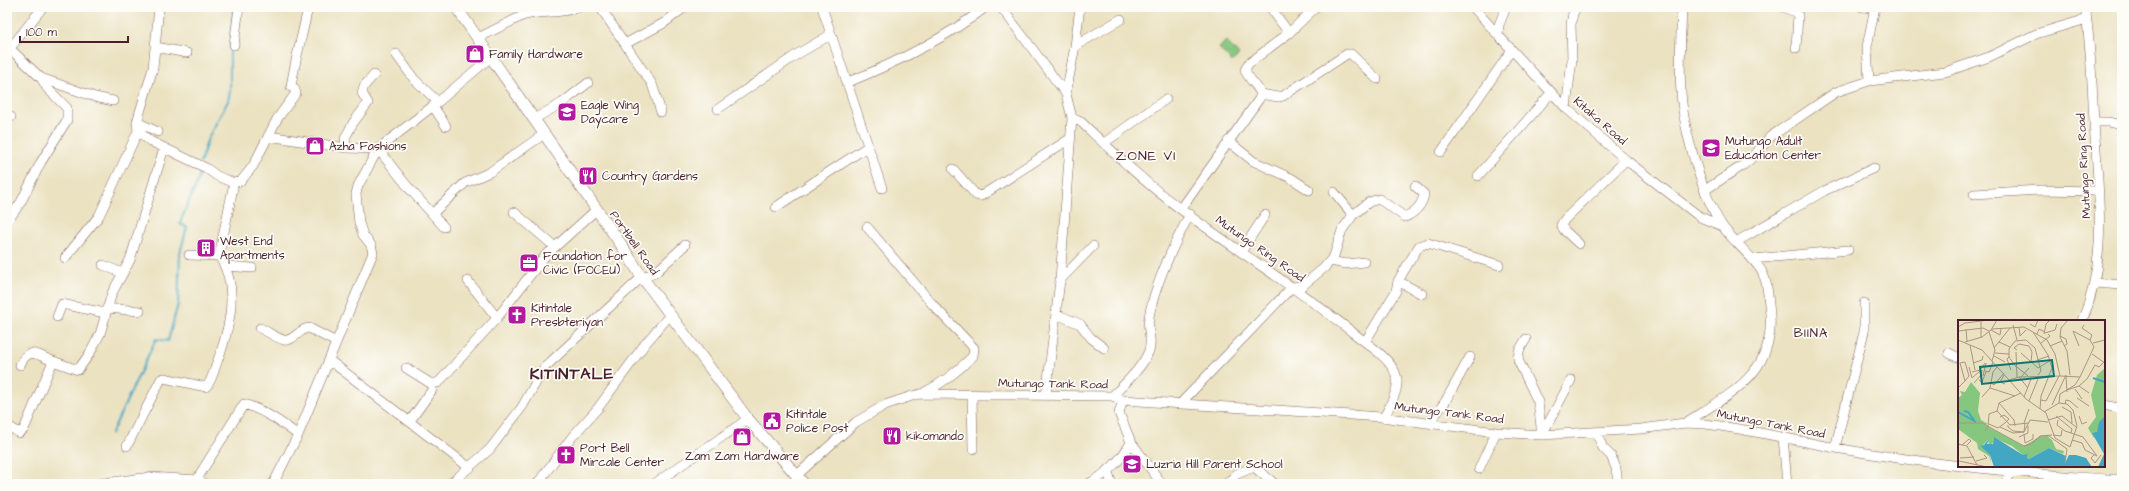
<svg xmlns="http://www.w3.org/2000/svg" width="2129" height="491" font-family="'Architects Daughter',sans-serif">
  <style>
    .pitch { fill: #86c780; stroke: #687356 }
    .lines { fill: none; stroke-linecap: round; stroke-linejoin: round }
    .stream { stroke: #43a7c3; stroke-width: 2 }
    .minor-casing { stroke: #826360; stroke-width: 10 }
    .major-casing { stroke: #826360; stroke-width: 12 }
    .minor { stroke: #fff; stroke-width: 9 }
    .major { stroke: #fff; stroke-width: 11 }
    .labels { text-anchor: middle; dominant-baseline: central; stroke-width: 3.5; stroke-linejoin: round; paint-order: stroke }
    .poi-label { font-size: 12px; fill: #4a1f2b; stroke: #fdfcf7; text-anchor: start }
    .street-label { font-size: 12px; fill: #4a1f2b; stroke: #fdfcf7 }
    .neighbourhood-label { font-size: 13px; letter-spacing: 1px; fill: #4a1f2b; stroke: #fdfcf7 }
    .quarter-label { font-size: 14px; letter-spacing: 1px; fill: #4a1f2b; stroke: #fdfcf7 }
    .district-label { font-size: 16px; font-weight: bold; letter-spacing: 1px; fill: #4a1f2b; stroke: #fdfcf7 }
    .inset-river { fill: none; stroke: #43a7c3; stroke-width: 2 }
    .inset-road { fill: none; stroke: #ab9485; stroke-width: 1 }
    .view { fill: #0f766e; fill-opacity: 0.15; stroke: #0f766e; stroke-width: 2 }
    .inset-edge { fill: none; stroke: #4a1f2b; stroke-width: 2 }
  </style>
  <rect width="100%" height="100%" fill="#fdfcf7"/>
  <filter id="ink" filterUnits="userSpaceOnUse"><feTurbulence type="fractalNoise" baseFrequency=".025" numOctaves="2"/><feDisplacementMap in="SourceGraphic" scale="8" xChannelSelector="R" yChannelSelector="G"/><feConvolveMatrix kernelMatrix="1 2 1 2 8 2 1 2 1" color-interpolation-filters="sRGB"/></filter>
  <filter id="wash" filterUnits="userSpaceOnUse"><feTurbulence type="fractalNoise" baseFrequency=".012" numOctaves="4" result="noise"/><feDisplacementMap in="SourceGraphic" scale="16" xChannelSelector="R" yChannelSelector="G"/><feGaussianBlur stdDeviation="0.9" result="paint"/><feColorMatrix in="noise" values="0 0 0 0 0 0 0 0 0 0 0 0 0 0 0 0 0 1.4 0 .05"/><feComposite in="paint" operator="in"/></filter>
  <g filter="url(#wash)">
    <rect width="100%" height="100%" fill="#ebe2c1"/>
    <path class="pitch" d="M1226,41L1239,55L1232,62L1219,48Z"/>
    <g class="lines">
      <path class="stream" d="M200,163L208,138L228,101L230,91V43L234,7
        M111,434L156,339L168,341L178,304L180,253L187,227L180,224C186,205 197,188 201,169"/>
    </g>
  </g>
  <g filter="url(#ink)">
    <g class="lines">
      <defs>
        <path id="minor" d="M600,7L652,84L661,112
          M822,7L882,188
          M1001,7L1066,94L1072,118L1060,280L1046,396
          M1473,7L1498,35
          M1506,7L1499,25L1498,35L1566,108L1626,160L1700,217L1722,226
          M1682,7C1681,35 1679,64 1681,92C1683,125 1693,158 1704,189C1709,201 1715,216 1723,227C1734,242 1750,254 1761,270C1767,280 1768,293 1769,305C1779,372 1732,393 1685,423
          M1783,7L1795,12L1798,15L1796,48
          M1862,7L1874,8
          M1289,33L1316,7
          M478,38L522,16C541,10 561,15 579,7
          M625,44L664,23L685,7
          M234,45L239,7
          M7,46L41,78L47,88L67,108V120L41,162L21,202L7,222
          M1075,46L1121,19
          M156,47L187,53
          M7,52L43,7
          M396,54L414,79L438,102
          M41,78L95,97L113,101
          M1869,81L1867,47L1875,7
          M846,83C896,63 943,40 986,7
          M1066,94L1075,46L1080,7
          M1261,94L1278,97L1283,96L1347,54H1351L1377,79
          M433,106L446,126
          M1566,108L1572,60L1571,25L1573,13L1577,7
          M718,109L796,55L830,35
          M7,115L11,117
          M1072,118L1081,122C1113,152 1144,182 1179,208C1237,251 1299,289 1356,335C1369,345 1391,359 1396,375C1401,388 1389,406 1384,418
          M534,119L562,103L588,83
          M137,122L158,132
          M2094,122H2108L2122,125
          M138,131L150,141L206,168L217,176L234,183L241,181L253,166L277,119L296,93L294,88L291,87C295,59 303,34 308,7
          M268,136L347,148L378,149L408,187L444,227
          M1228,141L1253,161L1291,178L1309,190
          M1104,143L1166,99
          M347,148L345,138L353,123L368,103L362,93L364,86L374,75
          M1441,152L1511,51
          M953,169L976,195L981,196L1071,138
          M1478,176L1551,93
          M1705,190L1742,166L1753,157L1770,137L1836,92L1869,81L1945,72L1989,57L2036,34L2087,19
          M1334,192L1353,215
          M1974,194L2040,190L2098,191
          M776,207L867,147
          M1181,209L1259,99L1261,94C1257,85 1249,80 1245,70L1248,64L1289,33L1270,7
          M514,212L555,247
          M433,213L465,183L490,172L544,134
          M867,227L933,305L974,348L973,356C958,371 942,384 923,393
          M1736,242L1824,191L1874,168
          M1579,244L1564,230L1561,225L1565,219L1626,160
          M1241,252L1265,215
          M189,255L219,256
          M65,258L99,216L138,131L137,122L153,68L159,7
          M1753,259L1848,250
          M1331,261L1345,264L1365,262
          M103,265L122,273
          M226,266L252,268
          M1060,280L1093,246
          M468,281L497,318
          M1398,281L1422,294
          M2095,283L2122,285
          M107,308L140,311
          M1056,314L1080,324L1091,338L1104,348
          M57,317L62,304L105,313
          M2082,321C2109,259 2098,188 2094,122C2092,84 2091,45 2085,7
          M260,328C267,331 276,338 284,340C293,342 300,328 309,328L336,342
          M1526,339L1519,351L1518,360L1538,402L1542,435L1571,380
          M1365,342L1396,291L1398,281L1411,259L1419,246L1428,243L1499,265
          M1949,353L1959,358
          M329,360L470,468
          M20,365C29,346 37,355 53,361
          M406,368L430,383H438L497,318L545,256L596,210
          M972,395L973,449
          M1112,396C1123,386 1142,367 1148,353C1154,342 1146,329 1149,317C1155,284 1174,244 1190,214
          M1123,400L1119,413L1131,442L1162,484
          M1180,404L1292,287L1302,286L1324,268L1334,256L1342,230L1353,215L1369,202L1379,199L1405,217C1415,213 1423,204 1424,194L1415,186
          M2104,405L2122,409
          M410,421L432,390
          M1429,423L1445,402L1470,357
          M7,425L19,433L24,429L53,361L78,370L90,353L100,334L112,293L130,260L164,148
          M1596,432L1603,448L1611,456L1616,468L1618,484
          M1783,437L1787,484
          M127,446L161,379L164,378L206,387C211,382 214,372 216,365C229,332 241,288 219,256L234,183
          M1835,448L1864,332V303
          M1479,469L1496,432
          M1107,470L1112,484
          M796,476L856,422L885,405L912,396L920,394L1112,396L1123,400L1381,417L1496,432L1542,435L1641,429L1685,423L1705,424C1749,429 1792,440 1836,448C1931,465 2026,474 2122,480
          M98,484L150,477L198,480
          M205,484L198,480L200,474L244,404C264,410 282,423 298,435
          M273,484L298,435L373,253L371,245L363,235L359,223L356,194L358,186L378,149L438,102L491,57
          M450,484L490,449L522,407L544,368L642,277L655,273L685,245
          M537,484L572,437L598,408L645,344L670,315
          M654,484L748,419
          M1088,484C1104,476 1123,459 1131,442
          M1226,484L1237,474L1254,467L1275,484
          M2006,484L2012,466"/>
        <path id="major" d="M456,7L620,243L642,277L748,419L804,484"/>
      </defs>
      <use href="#minor" class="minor-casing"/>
      <use href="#major" class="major-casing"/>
      <use href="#minor" class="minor"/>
      <use href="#major" class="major"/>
    </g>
  </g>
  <defs>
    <symbol id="shop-square" viewBox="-11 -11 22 22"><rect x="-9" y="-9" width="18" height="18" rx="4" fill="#b5179e" stroke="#fdfcf7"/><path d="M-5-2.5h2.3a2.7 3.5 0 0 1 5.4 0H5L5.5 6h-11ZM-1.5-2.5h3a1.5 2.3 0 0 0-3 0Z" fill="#fff"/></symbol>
    <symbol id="school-square" viewBox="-11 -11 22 22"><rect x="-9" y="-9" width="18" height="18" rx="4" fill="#b5179e" stroke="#fdfcf7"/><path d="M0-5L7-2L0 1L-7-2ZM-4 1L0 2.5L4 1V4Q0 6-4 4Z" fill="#fff"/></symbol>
    <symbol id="restaurant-square" viewBox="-11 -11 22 22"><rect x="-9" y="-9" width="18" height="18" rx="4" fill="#b5179e" stroke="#fdfcf7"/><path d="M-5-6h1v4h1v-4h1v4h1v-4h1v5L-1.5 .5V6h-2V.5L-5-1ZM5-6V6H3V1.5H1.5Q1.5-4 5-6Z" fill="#fff"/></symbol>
    <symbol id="building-square" viewBox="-11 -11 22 22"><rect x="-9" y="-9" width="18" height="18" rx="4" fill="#b5179e" stroke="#fdfcf7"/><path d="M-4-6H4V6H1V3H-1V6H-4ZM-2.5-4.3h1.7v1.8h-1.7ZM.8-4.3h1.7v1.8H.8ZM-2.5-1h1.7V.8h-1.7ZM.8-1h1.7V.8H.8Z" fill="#fff"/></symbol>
    <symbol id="office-square" viewBox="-11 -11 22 22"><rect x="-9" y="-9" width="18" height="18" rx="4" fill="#b5179e" stroke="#fdfcf7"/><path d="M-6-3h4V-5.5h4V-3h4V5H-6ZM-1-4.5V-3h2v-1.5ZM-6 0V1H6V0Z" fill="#fff"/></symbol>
    <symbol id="church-square" viewBox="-11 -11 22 22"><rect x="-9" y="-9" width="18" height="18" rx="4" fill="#b5179e" stroke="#fdfcf7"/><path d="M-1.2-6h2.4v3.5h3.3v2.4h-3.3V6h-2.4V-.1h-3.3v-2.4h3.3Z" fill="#fff"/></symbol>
    <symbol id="civic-square" viewBox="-11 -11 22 22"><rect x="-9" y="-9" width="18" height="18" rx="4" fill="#b5179e" stroke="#fdfcf7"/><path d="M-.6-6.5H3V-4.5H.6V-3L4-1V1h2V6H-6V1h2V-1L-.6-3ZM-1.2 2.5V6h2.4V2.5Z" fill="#fff"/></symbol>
  </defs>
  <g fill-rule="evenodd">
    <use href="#shop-square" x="464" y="43" width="22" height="22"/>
    <use href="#school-square" x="556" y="101" width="22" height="22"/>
    <use href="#shop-square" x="304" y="135" width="22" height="22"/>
    <use href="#school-square" x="1700" y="137" width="22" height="22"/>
    <use href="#restaurant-square" x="577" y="165" width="22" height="22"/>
    <use href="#building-square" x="195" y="237" width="22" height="22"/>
    <use href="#office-square" x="518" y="252" width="22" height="22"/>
    <use href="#church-square" x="506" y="304" width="22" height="22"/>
    <use href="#civic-square" x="761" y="410" width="22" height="22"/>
    <use href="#restaurant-square" x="881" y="425" width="22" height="22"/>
    <use href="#shop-square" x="731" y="426" width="22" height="22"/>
    <use href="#church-square" x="555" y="444" width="22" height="22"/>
    <use href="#school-square" x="1121" y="453" width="22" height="22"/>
  </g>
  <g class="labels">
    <g class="poi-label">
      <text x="489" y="54">Family Hardware</text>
      <text x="581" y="105">Eagle Wing<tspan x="581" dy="14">Daycare</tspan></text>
      <text x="1725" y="141">Mutungo Adult<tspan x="1725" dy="14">Education Center</tspan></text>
      <text x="329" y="146">Azha Fashions</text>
      <text x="602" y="176">Country Gardens</text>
      <text x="220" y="241">West End<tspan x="220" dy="14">Apartments</tspan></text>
      <text x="543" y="256">Foundation for<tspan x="543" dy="14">Civic (FOCEU)</tspan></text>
      <text x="531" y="308">Kitintale<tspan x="531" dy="14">Presbteriyan</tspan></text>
      <text x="786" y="414">Kitintale<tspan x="786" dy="14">Police Post</tspan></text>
      <text x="906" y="436">kikomando</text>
      <text x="580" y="448">Port Bell<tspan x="580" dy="14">Mircale Center</tspan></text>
      <text x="742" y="456" text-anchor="middle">Zam Zam Hardware</text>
      <text x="1146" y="464">Luzria Hill Parent School</text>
    </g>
    <g class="street-label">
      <text transform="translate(1600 121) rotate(41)">Kitaka Road</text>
      <text transform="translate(2084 166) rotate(-93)">Mutungo Ring Road</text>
      <text transform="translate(634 243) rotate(55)">Portbell Road</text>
      <text transform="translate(1260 249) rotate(35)">Mutungo Ring Road</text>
      <text transform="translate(1053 384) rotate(1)">Mutungo Tank Road</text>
      <text transform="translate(1449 413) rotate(7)">Mutungo Tank Road</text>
      <text transform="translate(1771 424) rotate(11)">Mutungo Tank Road</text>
    </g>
    <g class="neighbourhood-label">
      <text x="1811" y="333">BIINA</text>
    </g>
    <g class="quarter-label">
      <text x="1146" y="156">ZONE VI</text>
    </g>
    <g class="district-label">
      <text x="572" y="374">KITINTALE</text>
    </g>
  </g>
  <g transform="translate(1958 320)">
    <rect width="147" height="147" fill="#ebe2c1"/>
    <path d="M147,48V96L136,118L130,108L138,97L133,75L139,55ZM13,62L22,73L20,91L23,100L30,104L27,105L66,126L81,117L89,116L94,120L98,129L106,131L105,134L91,128L71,139L69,138L70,135H65L54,126L36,118L35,123L31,125L30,120L23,127L32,135L33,142L31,136L20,129L19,123L0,109V78L4,75L2,71L7,72Z" fill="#86c780"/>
    <path d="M147,96V147H140L146,134L134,113L139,112L141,102ZM36,117L65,135L70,134L69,138L71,139L91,128L108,136L107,143L111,135H118L128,138L134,147H36L32,135L22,126L26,125L31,119L29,124H35Z" fill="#43a7c3"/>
    <path class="inset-river" d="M135,58L147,62M6,91L10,92L16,100M0,92L18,102"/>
    <path class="inset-road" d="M110,0L103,8L102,17L109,31L112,55M23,2V17M72,4L77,7L80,0M55,5L59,20M126,5L124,8L134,15L132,20M0,7L7,3L31,0M61,7L62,16L68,10M8,9L9,21M34,9L66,7L89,20L97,34L102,56L122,57L117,65L102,74L101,83M33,10L42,15L43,9M0,11L25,8L31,11M31,12L37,30L34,41M75,12L90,35L94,48L83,76L82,89M87,13L97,10L99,4M79,14L81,9L87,12M86,14L88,4L92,0M102,16L108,19L109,24L106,26M0,20L24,30L68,79L88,93L97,118L112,127L119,106L115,90L109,84L101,83L86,92M7,22L24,17L33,10L39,0M41,22L52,27M83,23L92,16L90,14M135,23L147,20M12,25L17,50M92,26L104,21M121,26L115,11L132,20L136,27L122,57M36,28L52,8M59,30L56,28L61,24L71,26L74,32L73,42M58,32L59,57M37,33L51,34M63,33L80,48M134,34L147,43M36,36L47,42M51,37L49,39L53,50M79,40L91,36M15,43L24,40L25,36M11,47L14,58L22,51M39,47L35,52L32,68L57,76M58,47L51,37V29L57,21L68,20L77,28L83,51L80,55M59,47L70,56M80,48L93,40M27,51L31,52L35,42M14,52L22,50L27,43M46,55L42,62L47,64M25,56L28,43M108,56L109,72M61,57L70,68M63,57L71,48M21,60L24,62L28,52M51,60L61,57L102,56M16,63L23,55L24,50M33,63L36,65L46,53M121,66L131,73M0,68L7,61L2,43L7,42L11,56L7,61M117,69L124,79M109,70L121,66L129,59L137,45L141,47L146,42M63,73L41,83L39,91L52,105L70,103M24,77L32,68M66,77L73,59M119,78L131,86M83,80L88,81L101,56M71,81L80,59L78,56M41,83L56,100L57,106M107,84L108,80L112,81L120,88M94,85L108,55M104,87L113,92L114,103M98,96L114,109L113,113M121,96L124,104L129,102M42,97L46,95L51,99L47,103M72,100L90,102M90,100L104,96L118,107M100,100L99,105L107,111L125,117L139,136L127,130L124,123L114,120M0,103H24L66,126L73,124L83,116H91L109,129L107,143M66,103L71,89M67,103L66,112L72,100M31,104L40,108L47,103M50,105V107L55,111L66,112M42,107L55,113L66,112M27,111L30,107L31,94L39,91M66,114L67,123L75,119V114M95,115L103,116L104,110M61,117L70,113V106M0,124L9,126L19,145M4,125L11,119L13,121L9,125M66,126L73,124L82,116L94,115M136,135L133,138L137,143L143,135M2,138L16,137M1,141L29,147M18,141L29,138L26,135"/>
    <path class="view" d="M94,40L96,56L24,64L22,47Z"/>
    <rect width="147" height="147" class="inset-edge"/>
  </g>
  <rect width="2129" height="491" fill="none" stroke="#fdfcf7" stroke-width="24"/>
  <path d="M20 36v6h108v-6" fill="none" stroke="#4a1f2b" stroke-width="2"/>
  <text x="26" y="36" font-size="12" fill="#4a1f2b" stroke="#fdfcf7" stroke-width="3" paint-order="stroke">100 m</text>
</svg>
